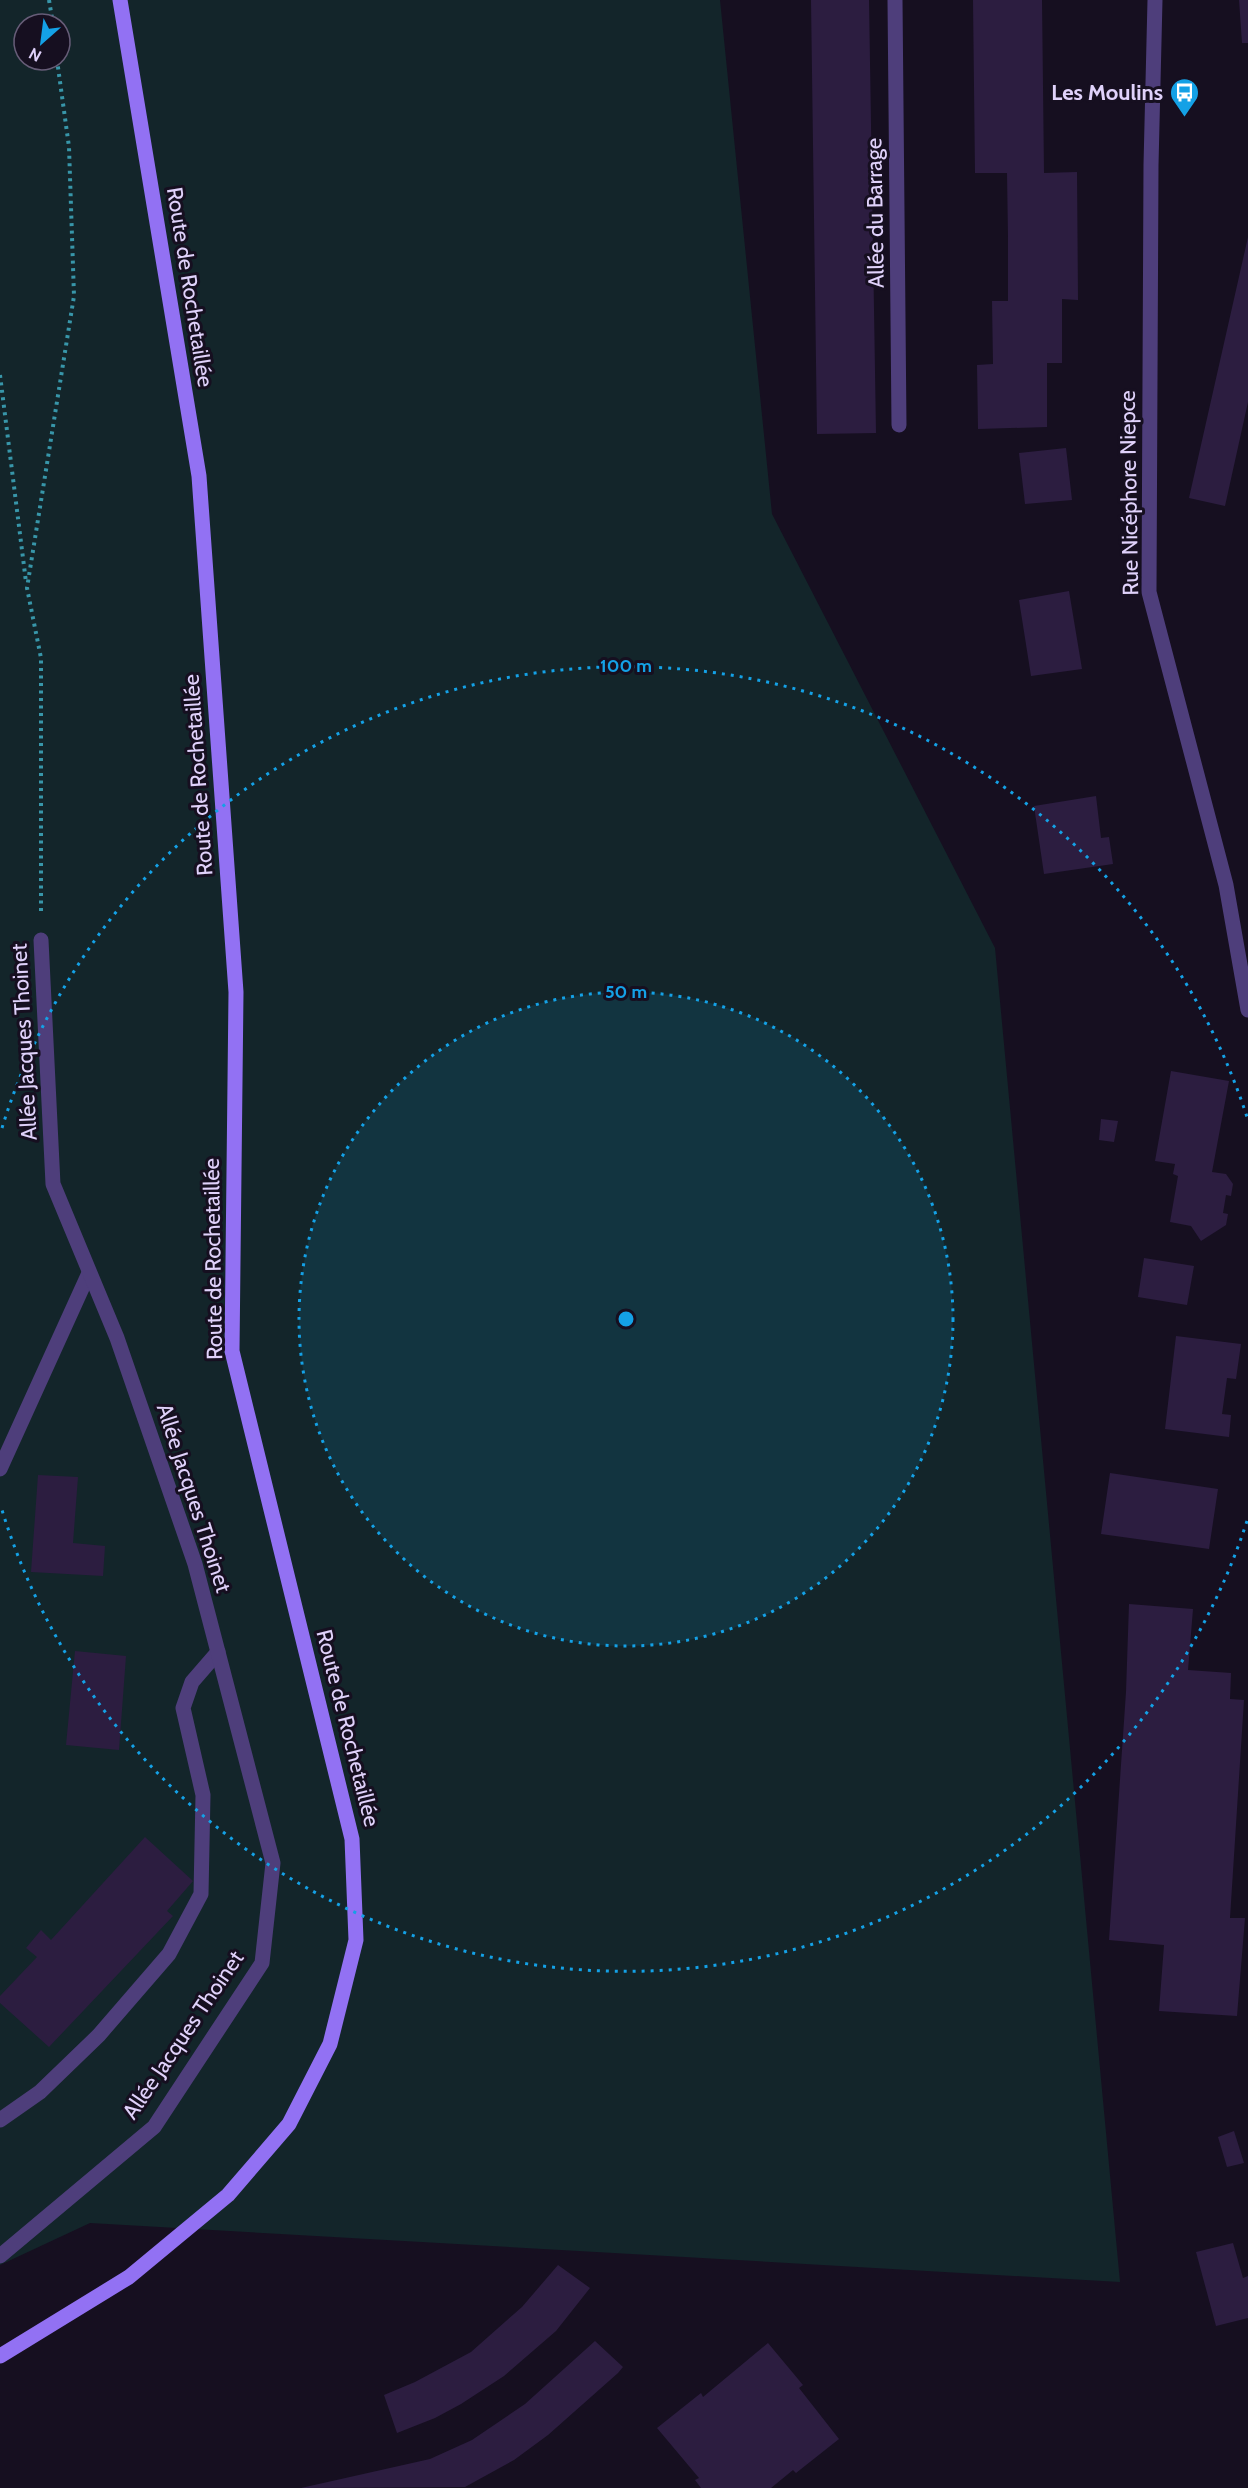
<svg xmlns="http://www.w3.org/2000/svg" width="1248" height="2488" font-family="Cabin,sans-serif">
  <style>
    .green { fill: #13252a; fill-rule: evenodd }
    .building { fill: #2c1d40 }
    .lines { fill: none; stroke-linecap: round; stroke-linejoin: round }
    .path { stroke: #3896a9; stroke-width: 4; stroke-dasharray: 3 4.5; stroke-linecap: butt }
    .service { stroke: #4e3e7b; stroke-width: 15 }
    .minor { stroke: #4e3e7b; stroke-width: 15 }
    .tertiary { stroke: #4e3e7b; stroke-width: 15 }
    .secondary { stroke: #9271f3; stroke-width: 15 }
    .ring { fill: none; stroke: #14a1e6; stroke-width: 3; stroke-dasharray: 3 6 }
    .labels { text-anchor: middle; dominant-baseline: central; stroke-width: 6; stroke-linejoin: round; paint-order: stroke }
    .poi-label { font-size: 22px; font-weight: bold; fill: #e0d2fb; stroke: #160f20; text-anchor: end }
    .street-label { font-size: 22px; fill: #e0d2fb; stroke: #160f20 }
    .centre { fill: #14a1e6; stroke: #160f20; stroke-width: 3 }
    .ring-label { font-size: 18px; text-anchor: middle; font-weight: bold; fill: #14a1e6; stroke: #160f20; stroke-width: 6; stroke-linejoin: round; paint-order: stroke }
  </style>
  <rect width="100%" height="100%" fill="#160f20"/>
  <path class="green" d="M0,0H720L772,514L995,948L1120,2282L90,2223L0,2265ZM24,24H60V60H24Z"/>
  <path class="building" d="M811,0H869L876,433L817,434Z
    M973,0H1042L1044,173L1077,172L1078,300L1062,299V363H1047V427L978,429L977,365L993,364L992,301H1008V237L1007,173H975Z
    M1239,0H1248V43H1242Z
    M1248,237V402L1225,506L1189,498Z
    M1066,448L1072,500L1025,504L1019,453Z
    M1069,591L1082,669L1031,676L1019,600Z
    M1096,796L1101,838L1109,837L1113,864L1044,874L1034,806Z
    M1171,1071L1229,1081L1212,1172L1226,1174L1233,1184L1231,1196L1226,1195L1223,1213L1228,1214L1226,1225L1201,1241L1191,1226L1170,1222L1178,1176L1173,1174L1175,1164L1155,1161Z
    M1101,1119L1118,1121L1114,1142L1099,1140Z
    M1144,1258L1194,1266L1187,1305L1138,1297Z
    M1176,1336L1241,1344L1236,1379L1227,1378L1222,1414L1231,1415L1229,1437L1165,1429Z
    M1110,1473L1218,1489L1209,1549L1101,1534Z
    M38,1475L78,1477L73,1543L105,1546L103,1576L31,1572Z
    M1129,1604L1193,1609L1188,1670L1231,1673L1230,1699L1244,1700L1230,1918H1245L1237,2016L1159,2011L1164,1945L1109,1940L1126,1692Z
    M75,1651L126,1656L119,1750L66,1745Z
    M145,1837L193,1881L167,1911L173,1916L49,2047L0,2003V1996L37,1957L26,1948L41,1930L51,1940Z
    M1234,2131L1244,2163L1227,2167L1218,2137Z
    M1233,2243L1243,2278L1248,2276V2318L1216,2326L1196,2252Z
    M558,2265L590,2288L556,2331L504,2376L461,2404L435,2418L397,2433L384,2395L415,2382L471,2352L522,2307Z
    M595,2341L623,2367L618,2373L548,2435L514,2460L465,2487L301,2488L430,2459L472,2440L525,2404Z
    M768,2343L803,2385L799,2388L839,2439L796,2473L793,2470L771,2488H701L695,2480L699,2478L657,2428L701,2393L703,2397Z"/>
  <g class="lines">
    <path class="path" d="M49,0L53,24
      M0,375L26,582
      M41,911V658L27,588L74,296L69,147L57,60"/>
    <path class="service" d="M0,1469L89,1273
      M0,2120L40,2092L99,2035L169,1954L201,1894L203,1795L183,1708L192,1682L218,1652"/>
    <path class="minor" d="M895,0L899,425
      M0,2256L154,2127L262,1963L273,1863L195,1564L117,1338L53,1184L41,940"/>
    <path class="tertiary" d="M1155,0L1151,165L1149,592L1226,885L1248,1010"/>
    <path class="secondary" d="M0,2356L129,2277L228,2195L289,2124L330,2044L356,1940L352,1839L232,1351L236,992L199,476L120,0"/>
  </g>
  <circle cx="626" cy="1319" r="327" fill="#14a1e6" fill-opacity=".12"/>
  <g class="ring">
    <circle cx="626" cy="1319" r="327"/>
    <path d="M1247 1521A653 653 0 0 1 2 1510M2 1128A653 653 0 0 1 1247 1117"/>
  </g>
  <defs>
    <symbol id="bus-pin" viewBox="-11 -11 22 30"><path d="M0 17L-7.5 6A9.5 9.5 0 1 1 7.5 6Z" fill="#14a1e6" stroke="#160f20"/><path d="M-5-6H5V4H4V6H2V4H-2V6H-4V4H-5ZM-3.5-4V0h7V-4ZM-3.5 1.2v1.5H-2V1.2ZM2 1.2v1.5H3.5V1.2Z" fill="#fff"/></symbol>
  </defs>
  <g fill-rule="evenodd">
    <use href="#bus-pin" x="1168" y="76" width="33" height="45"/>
  </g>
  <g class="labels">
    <g class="poi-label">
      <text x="1163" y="92">Les Moulins</text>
    </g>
    <g class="street-label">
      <text transform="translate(875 213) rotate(-91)">Allée du Barrage</text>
      <text transform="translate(190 287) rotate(81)">Route de Rochetaillée</text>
      <text transform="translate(1129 493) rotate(-91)">Rue Nicéphore Niepce</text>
      <text transform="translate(198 775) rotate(-94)">Route de Rochetaillée</text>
      <text transform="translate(24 1042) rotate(-93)">Allée Jacques Thoinet</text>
      <text transform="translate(213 1259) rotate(-91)">Route de Rochetaillée</text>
      <text transform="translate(194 1498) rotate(72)">Allée Jacques Thoinet</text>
      <text transform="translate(348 1728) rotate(76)">Route de Rochetaillée</text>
      <text transform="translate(183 2035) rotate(-56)">Allée Jacques Thoinet</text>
    </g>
  </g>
  <circle cx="626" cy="1319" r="9" class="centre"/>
  <g class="ring-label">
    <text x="626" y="672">100 m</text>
    <text x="626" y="998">50 m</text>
  </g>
  <g transform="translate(42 42) rotate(208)"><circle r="28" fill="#160f20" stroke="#675d78" stroke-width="1.5"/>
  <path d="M0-4.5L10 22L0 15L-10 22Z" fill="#14a1e6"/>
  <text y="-9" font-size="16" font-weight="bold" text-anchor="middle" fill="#e0d2fb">N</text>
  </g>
</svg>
